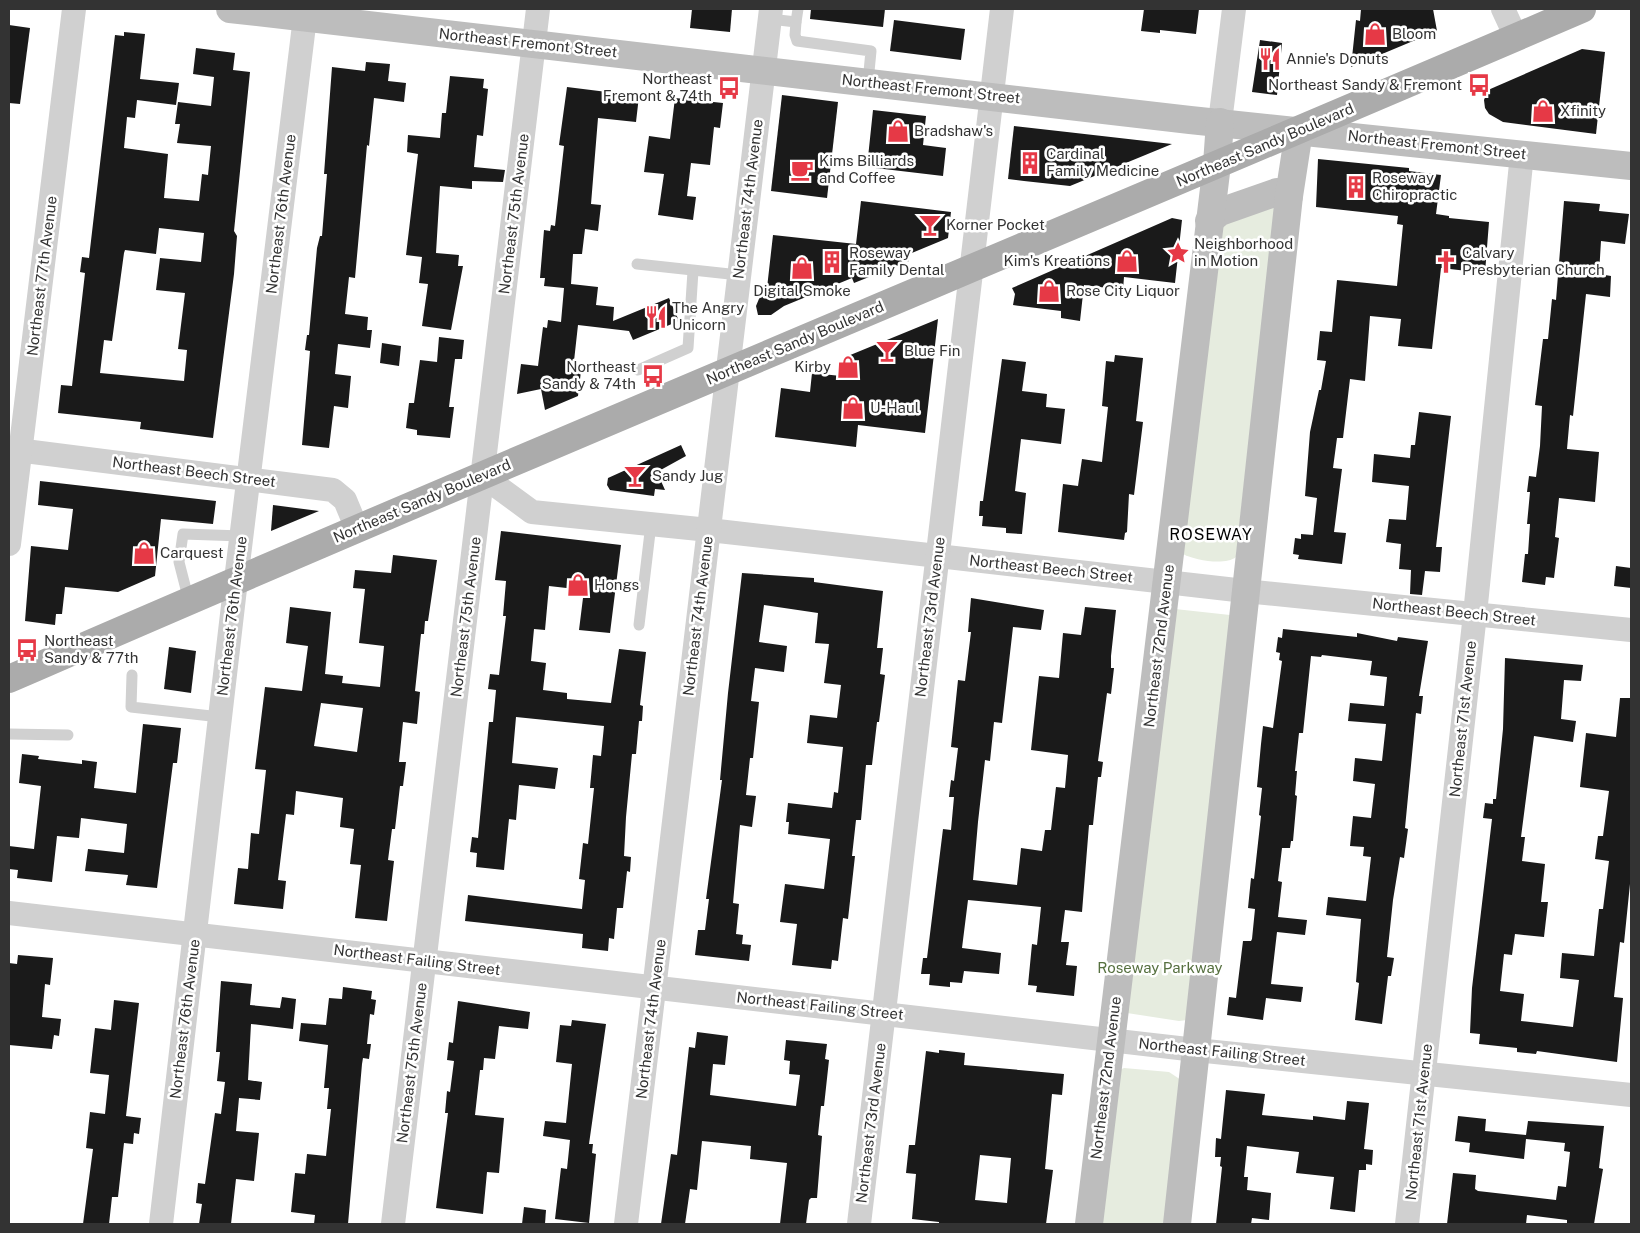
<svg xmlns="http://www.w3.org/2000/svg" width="1640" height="1233" font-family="'Public Sans',sans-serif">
	<rect width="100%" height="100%" fill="#fff"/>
	<g fill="#e6ecdf">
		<path d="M1273,206L1275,209L1236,557C1225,566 1194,560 1183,554L1221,224Z"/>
		<path d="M1175,609L1230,615L1187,1020L1179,1021L1127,1013Z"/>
		<path d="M1124,1068L1169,1072L1181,1080L1168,1224H1095L1117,1071Z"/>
	</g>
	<g fill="#1a1a1a" fill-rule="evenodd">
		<path d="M692,9H732L730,32L690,28Z"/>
		<path d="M811,9H885L883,27L810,19Z"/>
		<path d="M1144,9H1199L1196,34L1160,30V33L1141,31Z"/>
		<path d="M1361,9H1433L1437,31L1351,67L1356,20L1360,21Z"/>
		<path d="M894,20L965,29L961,60L890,51Z"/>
		<path d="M9,25L30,28L20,104L9,103Z"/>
		<path d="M124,32L145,34L140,79L179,83L176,105L137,100L135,118L127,117L124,148L168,154L164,198L199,201L202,174L208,175L211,146L177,143L180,124H175L178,102L211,106L214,77L193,74L196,48L235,53L233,70L250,72L234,231L237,236L234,274L213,438L140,429L141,422L58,413L61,385L72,386L85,273L80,272L82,257L89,258L115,35L124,36ZM159,228L204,233L201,262L160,258L156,290L185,293L178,349L187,350L184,381L100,373L104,340L112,341L124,253L125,250L156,254Z"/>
		<path d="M1260,40L1282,43L1277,95L1252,92Z"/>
		<path d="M1582,49L1605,52L1596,134L1503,122L1489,114L1485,108L1484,100L1488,90Z"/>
		<path d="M366,62L390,64L388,81L406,83L404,102L374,98L369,146L367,145L355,278L349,277L345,314L368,317L367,330H372L370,348L338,344L335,374L351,376L348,408L334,406L329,448L302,445L310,351L305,350L307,335H309L317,248L320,236H322L327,174H324L332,67L365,71Z"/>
		<path d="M450,76L484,79L483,88L488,89L483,136L477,135L474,167L505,170L503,182L472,181V189L440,186L436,253L459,255L458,266H463L451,330L422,326L428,284L419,283L422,257L406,255L418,154L407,152L408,135L440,138L442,113H446Z"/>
		<path d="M567,87L639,96L636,122L598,118L591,204L601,205L598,231L585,229L582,254H573L571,284L598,287L596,305L614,307L613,321L669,298L679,321L633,340L629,331L578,325L573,370L581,371L578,396L545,410L541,389L517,394L521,364L538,366L543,327L547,328L548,320L561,322L564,288L544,286L545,278H540L544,230L550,231L551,225L555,226L564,146L559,145Z"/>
		<path d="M782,95L838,102L827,198L771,191Z"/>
		<path d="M675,98L723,103L720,128L714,127L710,165L691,163L687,196L696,197L693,220L658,215L664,174L644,172L649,136L670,139Z"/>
		<path d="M873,110L926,116L923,145L946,148L943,176L867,167Z"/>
		<path d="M1014,126L1067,132L1172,144L1070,186L1024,181L1008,179Z"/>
		<path d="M1318,159L1409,168V171L1441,175L1436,214L1449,216V218L1489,222L1485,273L1441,268L1432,349L1398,346L1401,319L1370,316L1365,381L1350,379L1343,438H1337L1333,468L1342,469L1334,532L1346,533L1342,564L1298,559L1299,555L1293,554L1295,538L1301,539V534L1313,535L1317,498L1305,496L1310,432L1319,390H1321L1326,361L1317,360L1320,331L1332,332L1337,280L1397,286L1403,225L1397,224L1398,216L1316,207Z"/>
		<path d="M861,201L951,212L948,238L907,255L909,261L854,283L852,278L784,306L771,315H758L756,306L761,294L767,288L773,235L856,244Z"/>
		<path d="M1564,201L1600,204L1599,211L1629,214L1625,244L1601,241L1599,274L1611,276L1610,297L1586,294L1573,416L1570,415L1567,449L1599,452L1595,502L1559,498L1555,537L1559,538L1554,578L1546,577L1545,585L1522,582L1525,554H1528L1530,524H1527L1530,492H1527L1529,476L1536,477L1540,446L1542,406L1535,405L1543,339H1548L1552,299L1556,300Z"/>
		<path d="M1172,218L1182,220L1175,283L1124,277L1123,290L1084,285L1080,321L1061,318V311L1013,305L1015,294L1012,288Z"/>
		<path d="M938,319L925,433L858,425L856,447L775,437L781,388L810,392L812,373L841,376L843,358Z"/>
		<path d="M439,337L464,340L462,359H455L449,407H454L450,438L417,435V430L406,428L409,403H414L420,360L437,362Z"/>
		<path d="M382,343L401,346L399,366L380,363Z"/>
		<path d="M1115,355L1143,358L1136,421L1143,422L1134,495L1129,494L1127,532L1125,533L1124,540L1058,532L1063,484L1078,486L1082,459L1102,462L1108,407L1102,406L1106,361L1114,362Z"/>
		<path d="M1002,359L1026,362L1022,391L1047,394L1046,407L1065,409L1061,444L1021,439L1015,491L1026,493L1022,534L1006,533V528L982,526L983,516H979L980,501H983Z"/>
		<path d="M1419,412L1451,416L1436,547H1442L1440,572L1425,571L1422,595L1410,594L1411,570L1399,569L1401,544L1386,542L1389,519L1406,520L1409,486L1372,482L1374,454L1410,458L1411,445H1415Z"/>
		<path d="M681,445L686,456L657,472L665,490L655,489L654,496L610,490L607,485L608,478Z"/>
		<path d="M40,481L216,501L213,524L161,519L155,576L118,592L65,587L62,614H56L55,625L25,621L31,546L68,550L73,509L38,505Z"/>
		<path d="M273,505L319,511L271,531Z"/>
		<path d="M501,531L621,545L610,633L579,630L584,590L549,586L545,630L534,629L531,661L546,663L543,690L567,693V699L611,703L619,649L646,652L640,705L643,706L642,721H639L636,754H632L626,817L624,856L631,857L630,872L627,871L623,908H617L614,939L609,938L608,951L582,948L583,934L465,921L468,895L582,909L585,880L579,879L583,843L588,844L594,788H590L593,755L601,756L604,726L516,717L512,763L558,768L555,789L519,785L516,820L509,819L504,870L476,867L477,853L470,852L472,837L478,838L489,722H493L496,690L488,689L490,674L499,675L506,616H503L506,581L495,580Z"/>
		<path d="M393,555L437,560L428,621H425L424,634H421L415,691L420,692L417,724L403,722L399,762H406L403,786H400L395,829H392L388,860L394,861L387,921L355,918L361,865L350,864L354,829L340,827L343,798L296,791L294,815L286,814L278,880L286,881L283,909L234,904L238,868L248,869L251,833L259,834L266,770L255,769L265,687L302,691L308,646L286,643L290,607L331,612L325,674L343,676L342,683L380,687L384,646L359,643L365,589L353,588L355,570L391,573ZM321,703L363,708L357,752L314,746Z"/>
		<path d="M1616,566L1631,568V588L1614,586Z"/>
		<path d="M742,573L814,578V582L883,591L877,648H883L880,674L885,675L879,722H877L872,765H866L861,820H856L852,856H855L848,919L843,918L838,961L832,960L831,969L792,965L797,924L780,922L785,884L824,889L830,839L788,834L789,822H786L788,803L832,808L834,792L838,793L843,747L807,743L810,715L837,718L841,685L824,683L829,644L815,643L818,613L764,605L759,642L787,646L784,672L755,668L751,701L759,702L753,758H750L746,795L756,796L752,827L740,825L733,903L739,904L736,934L743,935L742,944L751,945L749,961L695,955L698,930H705L709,899H706L722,780H720L728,693Z"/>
		<path d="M971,598L1044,610L1041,630L1013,627L1002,723L994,722L990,761L985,760L978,822L973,880L1017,885L1021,848L1042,851L1045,830H1051L1056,787L1065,788L1068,755L1031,750L1039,676L1059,678L1063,633L1081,635L1085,607L1116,610L1111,656V668H1114L1111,694L1107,693L1098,761L1103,762L1101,777H1098L1093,825H1089L1082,912L1065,910L1061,942H1069L1066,965L1077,966L1074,996L1036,992L1037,986L1028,985L1032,944L1037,945L1041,907L968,900L962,948L1001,953L999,974L964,971L962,983L950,982V987L929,985L930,974H921L923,958H927L943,829L951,830L954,797H949L951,780L954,781L958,748L951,747L958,680L965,681L971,632H968Z"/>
		<path d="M1283,629L1357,637V633L1397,641L1398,637L1428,641L1419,696H1423L1421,714L1416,713L1405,828L1408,829L1404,858L1400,857L1393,900L1387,957L1394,958L1391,976H1388L1382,1024L1355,1020L1359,983L1356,982L1361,919L1326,915L1328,897L1366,901L1371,857L1363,856L1364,847L1350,846L1353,816L1371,818L1375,784L1353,781L1355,758L1382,761L1386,724L1348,721L1350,703L1384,706L1387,677L1370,675L1372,661L1322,655L1321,657L1311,656L1303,733H1299L1295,771H1297L1295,795L1297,796L1293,841H1291L1290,848H1282L1278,881L1282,882L1278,917L1307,920L1305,935L1277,932L1271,984L1303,987L1301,1002L1266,998L1263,1020L1227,1015L1229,997L1236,998L1243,941H1251L1252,939L1255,909L1248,908L1251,878L1254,879L1261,816L1259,815L1262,788L1257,787L1261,744L1263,726L1273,728L1282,661L1279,660L1280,653L1276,652L1278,637L1282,638Z"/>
		<path d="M169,647L196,651L191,693L164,689Z"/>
		<path d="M1505,658L1583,665L1581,681L1564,680L1561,719L1576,721L1573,742L1534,736L1521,837H1525L1522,861L1545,864L1541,902H1548L1544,937L1515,934L1512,955L1504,954L1500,991L1524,994L1521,1021L1573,1027L1579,980L1560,978L1562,953L1594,956L1599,909H1603L1609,861L1595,859L1598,836H1603L1609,791L1580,787L1586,733L1616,737L1620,698H1631V874L1624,943L1620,942L1614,997L1623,998L1617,1062L1537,1051L1536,1054L1517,1052V1048L1479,1044L1480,1034L1470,1033L1472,988L1492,819L1483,818L1485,803L1493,804V799H1496L1503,729Z"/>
		<path d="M143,724L181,728L177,763H173L157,888L126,885L128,875L85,871L88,849L124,853L127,824L81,818L79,838L57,836L52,882L17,878L18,870L9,869V846L34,849L41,786L19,783L22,754L39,756L38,759L82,764V760L97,762L94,788L136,793Z"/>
		<path d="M18,955L53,958L50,985L45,984L42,1017L61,1019L59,1036L54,1035L52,1049L9,1045V963L17,964Z"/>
		<path d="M221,981L252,984L250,1005L280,1008L282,997L296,999L293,1029L251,1024L248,1080L262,1082L260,1100L239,1098L236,1131L259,1133L254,1181L236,1179L231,1224H199L202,1204L196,1203L198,1183L205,1184L215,1113L221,1114L225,1082L217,1081L220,1052H216Z"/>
		<path d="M343,987L372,991L371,999L376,1000L374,1015L370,1014L367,1044H371L369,1059L363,1058L362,1064L348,1224H314L315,1215L291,1212L295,1173L305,1174L307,1154L326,1156L331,1109H327L329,1088H324L328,1045L299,1041L301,1023L326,1025L329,998L342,999Z"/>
		<path d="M114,1000L139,1003L126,1116L141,1118L139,1134L134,1133L133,1144L124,1143L118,1197H112L109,1224H83L93,1149L86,1148L90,1112L105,1114L109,1075L90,1073L95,1028L111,1030Z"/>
		<path d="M458,1001L530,1012L528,1029L499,1026L495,1059L484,1058L483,1070H480L475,1115L504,1118L499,1173L487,1172L483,1214L436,1208L448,1113H445L447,1091L450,1092L454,1061L447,1060L449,1042L453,1043Z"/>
		<path d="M572,1020L606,1024L589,1144H593L592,1153L596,1154L589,1223L555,1219L561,1168L567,1169L570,1140L543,1136L545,1121L566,1123L572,1064L556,1062L560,1025L571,1026Z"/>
		<path d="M697,1032L728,1036L725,1065L713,1064L710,1095L796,1106L800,1075L789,1074L790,1061L784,1060L786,1040L827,1044L825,1059L829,1060L824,1106H821L818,1135L822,1136L817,1198H811L809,1200L806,1224H780L787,1163L750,1159L751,1146L702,1141L697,1190L690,1189L685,1224H661L671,1154L677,1155L689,1047L695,1048Z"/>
		<path d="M939,1050L965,1053L964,1065L1064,1074L1062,1095L1052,1094L1045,1169L1053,1170L1046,1224H939V1222L912,1219L916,1174L906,1173L909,1145H915L926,1051L939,1053ZM980,1155L1011,1158L1007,1203L975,1200Z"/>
		<path d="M1226,1090L1265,1094L1262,1115L1313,1120V1116L1345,1120L1347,1101L1369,1103L1364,1149L1373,1150L1372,1165L1366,1164V1170H1359L1355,1212L1330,1209L1334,1177L1296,1173L1299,1152L1247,1146L1244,1177H1248L1247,1190L1271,1193L1269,1220L1252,1218L1251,1224H1216L1222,1167L1220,1166L1221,1157H1215L1216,1138L1221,1139Z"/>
		<path d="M1458,1116L1486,1119L1485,1131L1526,1135L1528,1121L1604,1126L1599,1168L1603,1169L1594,1224H1567V1220L1527,1215L1526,1224H1447L1453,1173L1476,1175L1475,1189L1478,1191L1556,1200L1558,1186L1566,1187L1570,1152L1564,1151L1565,1143L1526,1139L1524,1159L1469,1152L1470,1143L1455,1141Z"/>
		<path d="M524,1207L546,1210L545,1224H522Z"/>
	</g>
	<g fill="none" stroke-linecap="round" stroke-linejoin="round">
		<g stroke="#d0d0d0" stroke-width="11">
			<path d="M770,19L796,22L795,35L797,41L871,51L868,82"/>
			<path d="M796,22L798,9"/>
			<path d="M637,264L739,275"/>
			<path d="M638,370L688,348L693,271"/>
			<path d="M189,601L179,562L183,534L242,536"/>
			<path d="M639,625L651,524"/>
			<path d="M132,675L131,707L220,717"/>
			<path d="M9,734L68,735"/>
		</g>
		<g stroke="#d0d0d0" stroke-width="24">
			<path d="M1503,9L1516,37"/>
			<path d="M1220,122L1234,9"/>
			<path d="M9,449L333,490L345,500L357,529"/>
			<path d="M483,476L532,512L709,530L1245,591L1631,630"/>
			<path d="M9,544L74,9"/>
			<path d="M9,913L1196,1050L1631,1095"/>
			<path d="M161,1224L236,580L306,9"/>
			<path d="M393,1224L538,9"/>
			<path d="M626,1224L771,9"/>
			<path d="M859,1224L1002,9"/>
			<path d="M1407,1224L1475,614L1522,154"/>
		</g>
		<g stroke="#bdbdbd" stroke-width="28">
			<path d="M230,9L1190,120L1631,166"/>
			<path d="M1209,221L1220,212L1277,192L1289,196"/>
			<path d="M1089,1224L1217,164L1220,122"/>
			<path d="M1177,1224L1289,196L1299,131"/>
		</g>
		<path stroke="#ababab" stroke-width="28" d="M9,679C531,451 1058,234 1582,9"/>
	</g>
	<defs>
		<symbol id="shop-bare" viewBox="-9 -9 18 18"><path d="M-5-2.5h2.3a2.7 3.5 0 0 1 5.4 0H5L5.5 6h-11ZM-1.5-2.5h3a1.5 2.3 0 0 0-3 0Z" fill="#e63946" stroke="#fff" stroke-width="2.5" paint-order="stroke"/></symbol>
		<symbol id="restaurant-bare" viewBox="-9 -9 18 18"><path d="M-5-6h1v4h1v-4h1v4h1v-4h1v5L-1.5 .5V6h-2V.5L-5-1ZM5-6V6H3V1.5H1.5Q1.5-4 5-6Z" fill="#e63946" stroke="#fff" stroke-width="2.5" paint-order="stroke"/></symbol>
		<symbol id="bus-bare" viewBox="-9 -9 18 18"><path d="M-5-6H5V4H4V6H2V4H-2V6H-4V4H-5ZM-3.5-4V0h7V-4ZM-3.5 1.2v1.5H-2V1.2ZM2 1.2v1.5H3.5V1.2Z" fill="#e63946" stroke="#fff" stroke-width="2.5" paint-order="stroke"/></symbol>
		<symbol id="building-bare" viewBox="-9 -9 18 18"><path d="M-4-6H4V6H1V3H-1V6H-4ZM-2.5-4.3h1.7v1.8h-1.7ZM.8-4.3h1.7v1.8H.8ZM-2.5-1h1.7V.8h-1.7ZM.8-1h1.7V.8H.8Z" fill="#e63946" stroke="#fff" stroke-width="2.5" paint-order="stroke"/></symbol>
		<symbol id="cafe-bare" viewBox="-9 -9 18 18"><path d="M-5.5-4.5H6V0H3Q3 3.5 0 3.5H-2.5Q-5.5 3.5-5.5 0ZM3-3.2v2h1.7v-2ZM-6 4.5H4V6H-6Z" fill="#e63946" stroke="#fff" stroke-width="2.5" paint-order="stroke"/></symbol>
		<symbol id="bar-bare" viewBox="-9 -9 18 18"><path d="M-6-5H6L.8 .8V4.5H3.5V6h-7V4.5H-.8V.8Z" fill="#e63946" stroke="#fff" stroke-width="2.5" paint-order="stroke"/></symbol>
		<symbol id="sight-bare" viewBox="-9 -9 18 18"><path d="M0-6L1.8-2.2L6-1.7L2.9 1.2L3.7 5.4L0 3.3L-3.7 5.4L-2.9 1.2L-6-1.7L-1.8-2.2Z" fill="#e63946" stroke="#fff" stroke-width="2.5" paint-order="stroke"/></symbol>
		<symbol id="church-bare" viewBox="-9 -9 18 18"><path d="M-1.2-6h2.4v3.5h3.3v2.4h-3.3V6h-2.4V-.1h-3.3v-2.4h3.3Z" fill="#e63946" stroke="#fff" stroke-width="2.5" paint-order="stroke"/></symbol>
	</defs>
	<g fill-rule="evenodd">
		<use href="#shop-bare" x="1359" y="18" width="32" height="32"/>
		<use href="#restaurant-bare" x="1254" y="43" width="32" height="32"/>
		<use href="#bus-bare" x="1463" y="69" width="32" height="32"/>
		<use href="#bus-bare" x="713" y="72" width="32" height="32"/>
		<use href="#shop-bare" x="1527" y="95" width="32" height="32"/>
		<use href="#shop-bare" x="882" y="115" width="32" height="32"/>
		<use href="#building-bare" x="1014" y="147" width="32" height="32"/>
		<use href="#cafe-bare" x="786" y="154" width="32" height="32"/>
		<use href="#building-bare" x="1340" y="171" width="32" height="32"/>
		<use href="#bar-bare" x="914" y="209" width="32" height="32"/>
		<use href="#sight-bare" x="1162" y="237" width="32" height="32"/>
		<use href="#shop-bare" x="1111" y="245" width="32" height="32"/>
		<use href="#building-bare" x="816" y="246" width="32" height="32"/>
		<use href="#church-bare" x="1430" y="246" width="32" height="32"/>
		<use href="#shop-bare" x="786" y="252" width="32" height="32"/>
		<use href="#shop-bare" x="1033" y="275" width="32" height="32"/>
		<use href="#restaurant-bare" x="640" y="301" width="32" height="32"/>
		<use href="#bar-bare" x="871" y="335" width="32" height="32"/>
		<use href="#shop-bare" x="832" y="351" width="32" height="32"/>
		<use href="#bus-bare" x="637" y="360" width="32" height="32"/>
		<use href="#shop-bare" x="837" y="392" width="32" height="32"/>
		<use href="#bar-bare" x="619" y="460" width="32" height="32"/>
		<use href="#shop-bare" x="128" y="537" width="32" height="32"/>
		<use href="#shop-bare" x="562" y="569" width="32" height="32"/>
		<use href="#bus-bare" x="11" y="634" width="32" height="32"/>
	</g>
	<g text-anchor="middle" stroke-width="5" stroke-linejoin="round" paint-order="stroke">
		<g font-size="15" fill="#333" stroke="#fff" text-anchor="start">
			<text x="1392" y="39">Bloom</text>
			<text x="1286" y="64">Annie's Donuts</text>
			<text x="712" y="84" text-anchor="end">Northeast<tspan x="712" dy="17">Fremont &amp; 74th</tspan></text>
			<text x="1462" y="90" text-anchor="end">Northeast Sandy &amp; Fremont</text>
			<text x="1560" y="116">Xfinity</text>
			<text x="914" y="136">Bradshaw's</text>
			<text x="1046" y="159">Cardinal<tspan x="1046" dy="17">Family Medicine</tspan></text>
			<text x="819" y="166">Kims Billiards<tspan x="819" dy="17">and Coffee</tspan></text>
			<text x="1372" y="183">Roseway<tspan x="1372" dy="17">Chiropractic</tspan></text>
			<text x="946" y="230">Korner Pocket</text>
			<text x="1194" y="249">Neighborhood<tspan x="1194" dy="17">in Motion</tspan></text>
			<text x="849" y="258">Roseway<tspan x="849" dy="17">Family Dental</tspan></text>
			<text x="1462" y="258">Calvary<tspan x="1462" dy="17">Presbyterian Church</tspan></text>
			<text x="1110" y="266" text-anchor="end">Kim's Kreations</text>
			<text x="802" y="296" text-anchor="middle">Digital Smoke</text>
			<text x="1066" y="296">Rose City Liquor</text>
			<text x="672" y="313">The Angry<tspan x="672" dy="17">Unicorn</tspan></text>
			<text x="904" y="356">Blue Fin</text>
			<text x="636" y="372" text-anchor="end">Northeast<tspan x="636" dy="17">Sandy &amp; 74th</tspan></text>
			<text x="831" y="372" text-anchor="end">Kirby</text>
			<text x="870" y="413">U-Haul</text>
			<text x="652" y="481">Sandy Jug</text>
			<text x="160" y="558">Carquest</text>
			<text x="594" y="590">Hongs</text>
			<text x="44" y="646">Northeast<tspan x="44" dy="17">Sandy &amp; 77th</tspan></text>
		</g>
		<g font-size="15" fill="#333" stroke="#fff">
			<text transform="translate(528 43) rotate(6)" y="5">Northeast Fremont Street</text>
			<text transform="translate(931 89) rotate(6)" y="5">Northeast Fremont Street</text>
			<text transform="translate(1265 145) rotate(-23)" y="5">Northeast Sandy Boulevard</text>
			<text transform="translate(1437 145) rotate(6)" y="5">Northeast Fremont Street</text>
			<text transform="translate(748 199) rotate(-83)" y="5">Northeast 74th Avenue</text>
			<text transform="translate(281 214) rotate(-83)" y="5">Northeast 76th Avenue</text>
			<text transform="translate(514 214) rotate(-83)" y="5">Northeast 75th Avenue</text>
			<text transform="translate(42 276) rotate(-83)" y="5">Northeast 77th Avenue</text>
			<text transform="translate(795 343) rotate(-23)" y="5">Northeast Sandy Boulevard</text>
			<text transform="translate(194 472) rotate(7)" y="5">Northeast Beech Street</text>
			<text transform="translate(422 501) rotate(-23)" y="5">Northeast Sandy Boulevard</text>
			<text transform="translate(1051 569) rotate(6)" y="5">Northeast Beech Street</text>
			<text transform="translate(1454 612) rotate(6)" y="5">Northeast Beech Street</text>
			<text transform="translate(232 616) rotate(-83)" y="5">Northeast 76th Avenue</text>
			<text transform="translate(698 616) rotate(-83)" y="5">Northeast 74th Avenue</text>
			<text transform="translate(466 617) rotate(-83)" y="5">Northeast 75th Avenue</text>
			<text transform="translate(930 617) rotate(-83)" y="5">Northeast 73rd Avenue</text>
			<text transform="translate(1159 646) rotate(-83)" y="5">Northeast 72nd Avenue</text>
			<text transform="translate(1463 719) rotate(-84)" y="5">Northeast 71st Avenue</text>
			<text transform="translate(417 960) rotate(7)" y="5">Northeast Failing Street</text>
			<text transform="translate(820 1006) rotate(6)" y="5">Northeast Failing Street</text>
			<text transform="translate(185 1019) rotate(-83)" y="5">Northeast 76th Avenue</text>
			<text transform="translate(651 1019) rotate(-83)" y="5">Northeast 74th Avenue</text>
			<text transform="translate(1222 1052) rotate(6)" y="5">Northeast Failing Street</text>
			<text transform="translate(412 1063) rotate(-83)" y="5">Northeast 75th Avenue</text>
			<text transform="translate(1106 1078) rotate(-83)" y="5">Northeast 72nd Avenue</text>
			<text transform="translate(1419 1122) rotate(-84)" y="5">Northeast 71st Avenue</text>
			<text transform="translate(871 1123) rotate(-83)" y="5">Northeast 73rd Avenue</text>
		</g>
		<g font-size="15" fill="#56703f" stroke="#fff">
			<text x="1160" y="973">Roseway Parkway</text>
		</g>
		<g font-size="16" letter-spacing="1" fill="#000" stroke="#fff">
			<text x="1211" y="540">ROSEWAY</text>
		</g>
	</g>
	<rect width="1640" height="1233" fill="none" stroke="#333333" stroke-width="20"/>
</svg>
